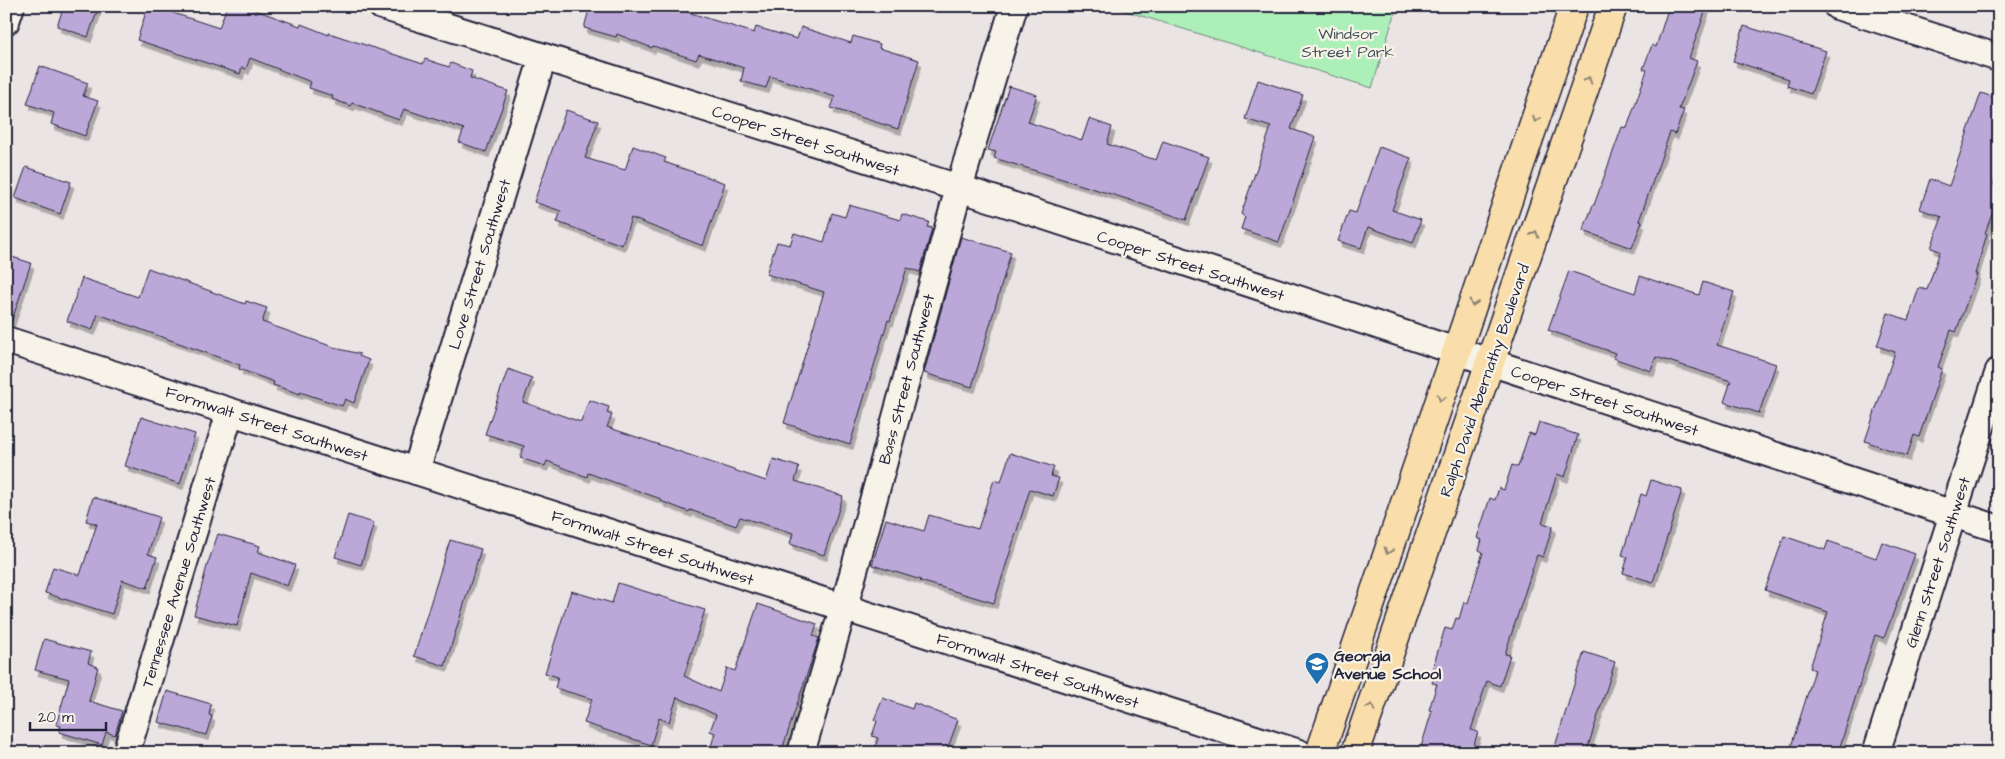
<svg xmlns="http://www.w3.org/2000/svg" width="2005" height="759" font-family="'Architects Daughter',sans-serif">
	<defs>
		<filter id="shadow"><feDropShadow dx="3" dy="5.5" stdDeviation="0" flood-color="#0004"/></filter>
	</defs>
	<rect width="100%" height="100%" fill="#ebe4e5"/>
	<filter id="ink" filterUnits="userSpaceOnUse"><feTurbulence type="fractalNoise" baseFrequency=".02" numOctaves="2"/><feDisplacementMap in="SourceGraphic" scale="10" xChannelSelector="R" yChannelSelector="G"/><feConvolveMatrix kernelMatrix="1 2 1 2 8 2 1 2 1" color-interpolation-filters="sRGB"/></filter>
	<g filter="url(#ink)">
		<path fill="#adefb8" stroke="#68887a" d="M1110,6H1397L1372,88Z"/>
		<g fill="#bca8d8" stroke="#22223b" filter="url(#shadow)">
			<path d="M64,6H99L88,37L57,26Z"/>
			<path d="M148,6H171L170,12L219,28L227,6H244L300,26L301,24L329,35V33L423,64L425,59L449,67L451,63L472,71L470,78L508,91L486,152L459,142L464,129L404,109L399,120L352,103L351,106L332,99L333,96L309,88L311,82L250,58L246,69L242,67L240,74L137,40Z"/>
			<path d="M590,6H669L754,33L756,27L797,39L801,27L851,43L853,36L880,44L879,48L919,60L898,129L831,108L835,97L770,76L766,88L741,81L744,68L699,54L696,60L653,46L652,48L617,34L616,37L584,28Z"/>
			<path d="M1669,6H1707L1689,58L1697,61L1679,109L1684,110L1675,134L1670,132L1639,221L1642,222L1632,248L1583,231L1593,205H1594L1622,127L1627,128L1647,70L1643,69L1652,45L1656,47Z"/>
			<path d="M1744,26L1826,51L1811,94L1787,86L1789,79L1733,61Z"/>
			<path d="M40,66L88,83L83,96L98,101L85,136L51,124L54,113L27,104Z"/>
			<path d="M1258,80L1303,95L1291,129L1315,137L1279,242L1241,229L1245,217L1241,214L1271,127L1245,119Z"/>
			<path d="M1009,86L1037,95L1028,122L1082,140L1089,119L1112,127L1107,144L1156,160L1163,141L1209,157L1186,220L1130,200L994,158L996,152L988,150Z"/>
			<path d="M1981,93L1999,99V168L1993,185L1999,186V195L1985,233L1987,234L1975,274H1977L1956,332L1951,330L1938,367L1942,369L1919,437L1914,435L1907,456L1865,441L1895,352L1877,346L1888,313L1908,320L1919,288L1927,290L1940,251L1931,248L1942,217L1920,209L1930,179L1949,186Z"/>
			<path d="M566,110L598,121L585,158L625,170L633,146L666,158L664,162L725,183L703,246L631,218L622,245L557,222L561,211L534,202Z"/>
			<path d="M1379,147L1411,158L1392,210L1421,220L1413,243L1368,227L1361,248L1338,241L1349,211L1356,213Z"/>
			<path d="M26,167L71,182L60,214L15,198Z"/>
			<path d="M849,205L900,220L902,214L929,222L927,227L932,228L920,272L907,268L890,321L888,320L850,444L784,423L824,292L766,274L777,242L790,245L794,233L824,242L832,213L845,217Z"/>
			<path d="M961,237L1011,252L972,387L924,373Z"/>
			<path d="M6,255L31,263L10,326L6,325Z"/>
			<path d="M148,268L245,304L246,301L267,308L262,322L339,349L360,354L359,356L369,360L354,403L345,399L342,406L300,392V394L273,385L274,382L239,369L240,365L98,314L92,330L67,321L82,278L138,297Z"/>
			<path d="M1569,271L1635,293L1640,276L1699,295L1703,282L1734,292L1717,345L1776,364L1759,413L1724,402L1731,381L1656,357L1651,371L1613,358L1615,353L1548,330Z"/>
			<path d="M508,369L532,378L523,402L581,422L589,400L609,407L607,413L612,415L607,427L766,481L773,459L799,467L795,481L843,496L824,555L790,544L793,533L740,517L736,526L690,510L689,512L661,501V499L588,473L587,477L547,461L545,466L520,458L524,446L485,434Z"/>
			<path d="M141,417L195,434L180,484L125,466Z"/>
			<path d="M1539,422L1578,435L1565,477L1557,474L1542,523L1553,526L1543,557L1537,555L1505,654L1510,655L1500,686L1487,681L1471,730L1478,732L1471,753H1428L1429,749L1421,747L1432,711L1429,710L1437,684L1432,683L1436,671L1432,670L1445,628L1452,630L1456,618L1459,619L1464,602L1468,603L1483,552L1479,550L1482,540L1477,538L1490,498L1495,500L1499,488L1504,490L1512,465L1518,467L1529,433L1535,435Z"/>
			<path d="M1010,453L1054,467L1051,476L1059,478L1053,496L1030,489L994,603L920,581L921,580L872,565L886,519L924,531L929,515L978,529L994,480L1001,482Z"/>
			<path d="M1651,480L1682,490L1653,582L1623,573L1628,557L1622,555L1641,494L1646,496Z"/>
			<path d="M93,497L159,517L148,554L157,557L147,588L122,580L112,614L45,593L53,567L80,575L97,524L86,521Z"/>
			<path d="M348,515L374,523L361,565L335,557Z"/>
			<path d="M218,534L260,546L258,552L295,565L287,586L251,573L237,626L194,615L207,566Z"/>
			<path d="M1784,536L1825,550L1828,541L1876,558L1882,542L1915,554L1884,638L1875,635L1838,753H1789L1815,670L1810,668L1828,612L1765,590Z"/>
			<path d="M450,540L481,549L445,666L414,656Z"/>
			<path d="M618,583L705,610L684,676L719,692L727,668L735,671L758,604L817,624L813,636L819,638L781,753H709L715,733L710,731L716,715L677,697L669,722L659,718L651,745L584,723L592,699L555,688L558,677L545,673L571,591L612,603Z"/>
			<path d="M44,639L91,652L88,663L98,667L89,701L122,711L115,735L106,732L102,745L59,732L61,726L56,725L69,679L35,670Z"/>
			<path d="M1584,652L1615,662L1586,753H1553Z"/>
			<path d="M167,691L211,704L209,715L212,716L206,735L158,722Z"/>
			<path d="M883,698L912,709L914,703L958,720L946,753H874L878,738L872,736L877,721L874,720Z"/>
		</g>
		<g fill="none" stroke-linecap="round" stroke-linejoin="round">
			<defs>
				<g id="minor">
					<path d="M382,6L959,188L1999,529"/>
					<path d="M1837,6L1999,58"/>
					<path d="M6,21L11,6"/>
					<path d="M6,340L1299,753"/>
					<path d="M416,471L543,57"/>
					<path d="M126,753L230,412"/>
					<path d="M801,753L850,585L959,188L1014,6"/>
					<path d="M1876,753L1999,371"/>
				</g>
				<g id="major">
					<path d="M1320,753L1574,6"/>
					<path d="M1355,753L1613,6"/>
				</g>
			</defs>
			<use href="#minor" stroke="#22223b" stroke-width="30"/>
			<use href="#major" stroke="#22223b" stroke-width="31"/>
			<use href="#minor" stroke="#f7f3e8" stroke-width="26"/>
			<use href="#major" stroke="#f9deab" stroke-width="28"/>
		</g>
		<defs><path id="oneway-chevron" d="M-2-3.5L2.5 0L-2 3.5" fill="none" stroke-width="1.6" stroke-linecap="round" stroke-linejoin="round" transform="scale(1.25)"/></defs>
		<g stroke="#8e8073">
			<use href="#oneway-chevron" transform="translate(1588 80) rotate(-71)"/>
			<use href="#oneway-chevron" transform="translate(1536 119) rotate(109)"/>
			<use href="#oneway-chevron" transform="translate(1535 234) rotate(-71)"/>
			<use href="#oneway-chevron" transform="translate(1473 303) rotate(109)"/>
			<use href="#oneway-chevron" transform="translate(1441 398) rotate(109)"/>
			<use href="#oneway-chevron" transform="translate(1388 551) rotate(109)"/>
			<use href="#oneway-chevron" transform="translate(1371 707) rotate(-71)"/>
		</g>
	</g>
	<defs>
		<symbol id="school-pin" viewBox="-11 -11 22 30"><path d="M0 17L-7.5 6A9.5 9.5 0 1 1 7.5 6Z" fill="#1f6fb2" stroke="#f7f3e8"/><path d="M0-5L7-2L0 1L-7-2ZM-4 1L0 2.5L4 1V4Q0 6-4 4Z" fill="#fff"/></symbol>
	</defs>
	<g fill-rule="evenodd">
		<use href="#school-pin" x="1303" y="650" width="28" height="38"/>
	</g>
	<g text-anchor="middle" stroke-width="4.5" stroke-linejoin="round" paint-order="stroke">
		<g font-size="16" fill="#45555a" stroke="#f7f3e8">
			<text x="1348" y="39">Windsor<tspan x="1348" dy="18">Street Park</tspan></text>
		</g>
		<g font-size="16" fill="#22223b" stroke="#f7f3e8">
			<text transform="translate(806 140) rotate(18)" y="6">Cooper Street Southwest</text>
			<text transform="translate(479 264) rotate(-73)" y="6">Love Street Southwest</text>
			<text transform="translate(1191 265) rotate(18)" y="6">Cooper Street Southwest</text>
			<text transform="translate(906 379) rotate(-75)" y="6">Bass Street Southwest</text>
			<text transform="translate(1484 380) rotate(-71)" y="6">Ralph David Abernathy Boulevard</text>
			<text transform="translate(1605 400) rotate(18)" y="6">Cooper Street Southwest</text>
			<text transform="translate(267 423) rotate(18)" y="6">Formwalt Street Southwest</text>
			<text transform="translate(653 547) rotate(18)" y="6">Formwalt Street Southwest</text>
			<text transform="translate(1937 562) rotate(-72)" y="6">Glenn Street Southwest</text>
			<text transform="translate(178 582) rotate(-73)" y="6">Tennessee Avenue Southwest</text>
			<text transform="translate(1038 670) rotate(18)" y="6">Formwalt Street Southwest</text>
		</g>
		<g font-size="16" font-weight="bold" fill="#22223b" stroke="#f7f3e8" text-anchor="start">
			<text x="1334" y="661">Georgia<tspan x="1334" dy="18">Avenue School</tspan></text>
		</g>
	</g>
	<rect width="2005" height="759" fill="none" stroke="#f7f3e8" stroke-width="25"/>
	<rect x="12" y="12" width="1980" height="734" fill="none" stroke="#22223b" stroke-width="2" filter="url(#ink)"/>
	<path d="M30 722v8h76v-8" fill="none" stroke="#22223b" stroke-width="2.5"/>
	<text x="38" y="722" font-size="15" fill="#22223b" stroke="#f7f3e8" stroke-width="4" paint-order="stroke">20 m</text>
</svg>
